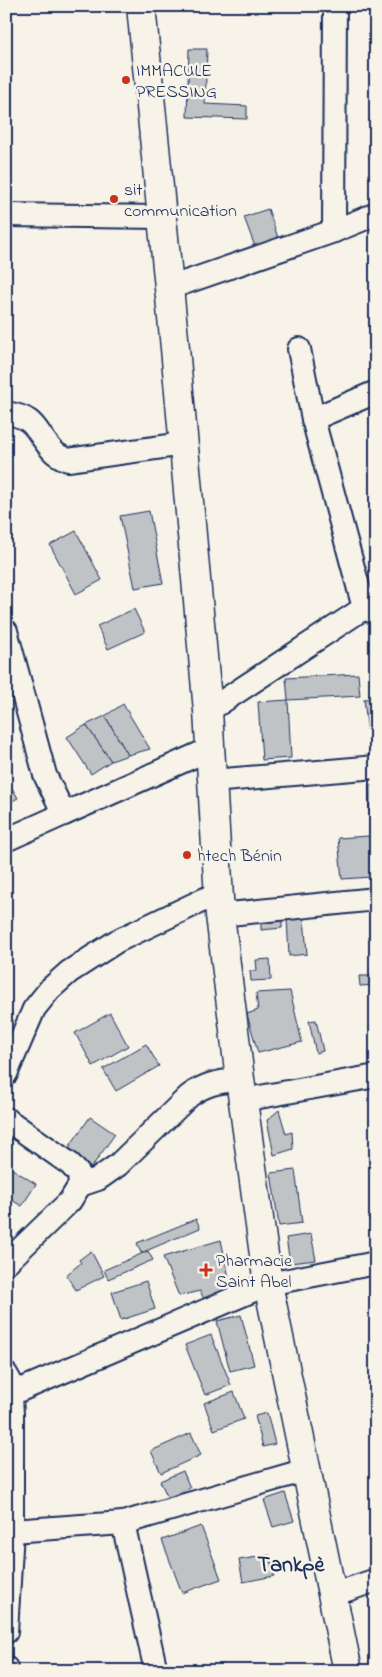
<svg xmlns="http://www.w3.org/2000/svg" width="382" height="1677" font-family="'Indie Flower',sans-serif">
	<rect width="100%" height="100%" fill="#f7f3e8"/>
	<filter id="ink" filterUnits="userSpaceOnUse"><feTurbulence type="fractalNoise" baseFrequency=".02" numOctaves="2"/><feDisplacementMap in="SourceGraphic" scale="10" xChannelSelector="R" yChannelSelector="G"/><feConvolveMatrix kernelMatrix="1 2 1 2 8 2 1 2 1" color-interpolation-filters="sRGB"/></filter>
	<g filter="url(#ink)">
		<g fill="#c0c3c5" stroke="#1b2f5e">
			<path d="M189,49H207L205,104L247,106V119L187,117Z"/>
			<path d="M268,209L281,246L258,255L244,217Z"/>
			<path d="M149,511L163,583L135,588L120,516Z"/>
			<path d="M76,531L102,580L76,594L50,545Z"/>
			<path d="M134,609L145,632L108,649L97,626Z"/>
			<path d="M358,674L360,696L288,700L286,678Z"/>
			<path d="M376,698V760H371L364,699Z"/>
			<path d="M288,700L291,758L262,760L258,702Z"/>
			<path d="M123,704L150,749L128,755L105,716Z"/>
			<path d="M105,716L128,755L111,761L86,725Z"/>
			<path d="M86,725L111,761L91,774L67,737Z"/>
			<path d="M6,778L18,798L6,804Z"/>
			<path d="M369,785H376V824H370Z"/>
			<path d="M369,836L372,877L342,879L338,838Z"/>
			<path d="M304,918L307,954L289,956L287,919Z"/>
			<path d="M282,920V928L261,930V921Z"/>
			<path d="M270,959L271,980L251,981L250,971L257,970L256,960Z"/>
			<path d="M359,976H376V985L360,986Z"/>
			<path d="M290,991L302,1042L258,1053L247,1014L258,1010L256,993Z"/>
			<path d="M110,1013L128,1046L93,1066L75,1033Z"/>
			<path d="M316,1020L323,1051L316,1053L309,1021Z"/>
			<path d="M146,1044L159,1066L116,1091L103,1069Z"/>
			<path d="M279,1110L286,1134L292,1132L293,1149L274,1155L267,1120Z"/>
			<path d="M90,1117L115,1134L91,1168L67,1150Z"/>
			<path d="M6,1165L36,1184L22,1206L6,1197Z"/>
			<path d="M295,1170L302,1223L279,1226L271,1173Z"/>
			<path d="M196,1219L200,1228L141,1253L137,1243Z"/>
			<path d="M311,1234L316,1260L290,1263L286,1238Z"/>
			<path d="M221,1240L232,1292L206,1303L200,1291L179,1296L163,1257Z"/>
			<path d="M91,1251L104,1276L76,1290L66,1275L81,1263L79,1260Z"/>
			<path d="M148,1251L153,1260L108,1279L104,1270Z"/>
			<path d="M146,1281L155,1309L121,1320L112,1292Z"/>
			<path d="M241,1315L254,1365L230,1371L217,1321Z"/>
			<path d="M211,1335L231,1385L205,1395L185,1345Z"/>
			<path d="M234,1392L244,1419L214,1430L204,1403Z"/>
			<path d="M267,1413L275,1444L263,1447L255,1416Z"/>
			<path d="M191,1433L201,1455L161,1473L151,1451Z"/>
			<path d="M183,1471L190,1488L168,1498L160,1481Z"/>
			<path d="M285,1493L294,1521L273,1527L264,1500Z"/>
			<path d="M201,1526L221,1579L182,1593L162,1540Z"/>
			<path d="M270,1555L274,1576L243,1582L239,1560Z"/>
		</g>
		<g fill="none" stroke-linecap="round" stroke-linejoin="round">
			<defs>
				<g id="street">
					<path d="M6,215L161,217"/>
					<path d="M334,231L335,6"/>
					<path d="M169,288L334,231L376,214"/>
					<path d="M299,349L313,419L364,608L376,613"/>
					<path d="M6,413C39,418 34,432 54,452C58,456 63,458 68,460L184,444"/>
					<path d="M313,419L376,392"/>
					<path d="M6,631L45,775L64,814L210,749"/>
					<path d="M208,711L364,608L375,599"/>
					<path d="M212,781L376,767"/>
					<path d="M6,840L64,814"/>
					<path d="M220,915L376,899"/>
					<path d="M6,1074L34,1009L50,989L69,972L117,941L218,893"/>
					<path d="M243,1100L376,1076"/>
					<path d="M6,1119L70,1164L79,1174L80,1185L70,1201L6,1263"/>
					<path d="M80,1185L98,1179L118,1165L189,1096C206,1083 219,1082 240,1079"/>
					<path d="M6,1374L10,1381L12,1414V1531"/>
					<path d="M11,1394L268,1284L376,1263"/>
					<path d="M123,1523L156,1671"/>
					<path d="M332,1595L376,1580"/>
					<path d="M6,1632L12,1531L123,1523L306,1470"/>
					<path d="M6,1668V1671"/>
				</g>
				<path id="secondary" d="M141,6L175,348L208,711L220,915L240,1079L268,1284L348,1671"/>
			</defs>
			<use href="#street" stroke="#1b2f5e" stroke-width="26"/>
			<use href="#secondary" stroke="#1b2f5e" stroke-width="31"/>
			<use href="#street" stroke="#f7f3e8" stroke-width="22"/>
			<use href="#secondary" stroke="#f7f3e8" stroke-width="28"/>
		</g>
	</g>
	<g fill="#c8321e" stroke="#f7f3e8" stroke-width="2">
		<circle cx="126" cy="80" r="5"/>
		<circle cx="114" cy="199" r="5"/>
		<circle cx="187" cy="855" r="5"/>
		<path d="M203.5 1262.5h5v5h5v5h-5v5h-5v-5h-5v-5h5z"/>
	</g>
	<g text-anchor="middle" stroke-width="5" stroke-linejoin="round" paint-order="stroke">
		<g font-size="18" fill="#1b2f5e" stroke="#f7f3e8" text-anchor="start">
			<text x="136" y="76">IMMACULE<tspan x="136" dy="21">PRESSING</tspan></text>
			<text x="124" y="195">sit<tspan x="124" dy="21">communication</tspan></text>
			<text x="197" y="861">htech Bénin</text>
			<text x="216" y="1266">Pharmacie<tspan x="216" dy="21">Saint Abel</tspan></text>
		</g>
		<g font-size="22" font-weight="bold" fill="#1b2f5e" stroke="#f7f3e8">
			<text x="291" y="1571">Tankpè</text>
		</g>
	</g>
	<rect width="382" height="1677" fill="none" stroke="#f7f3e8" stroke-width="25"/>
	<rect x="12" y="12" width="357" height="1652" fill="none" stroke="#1b2f5e" stroke-width="2" filter="url(#ink)"/>
</svg>
